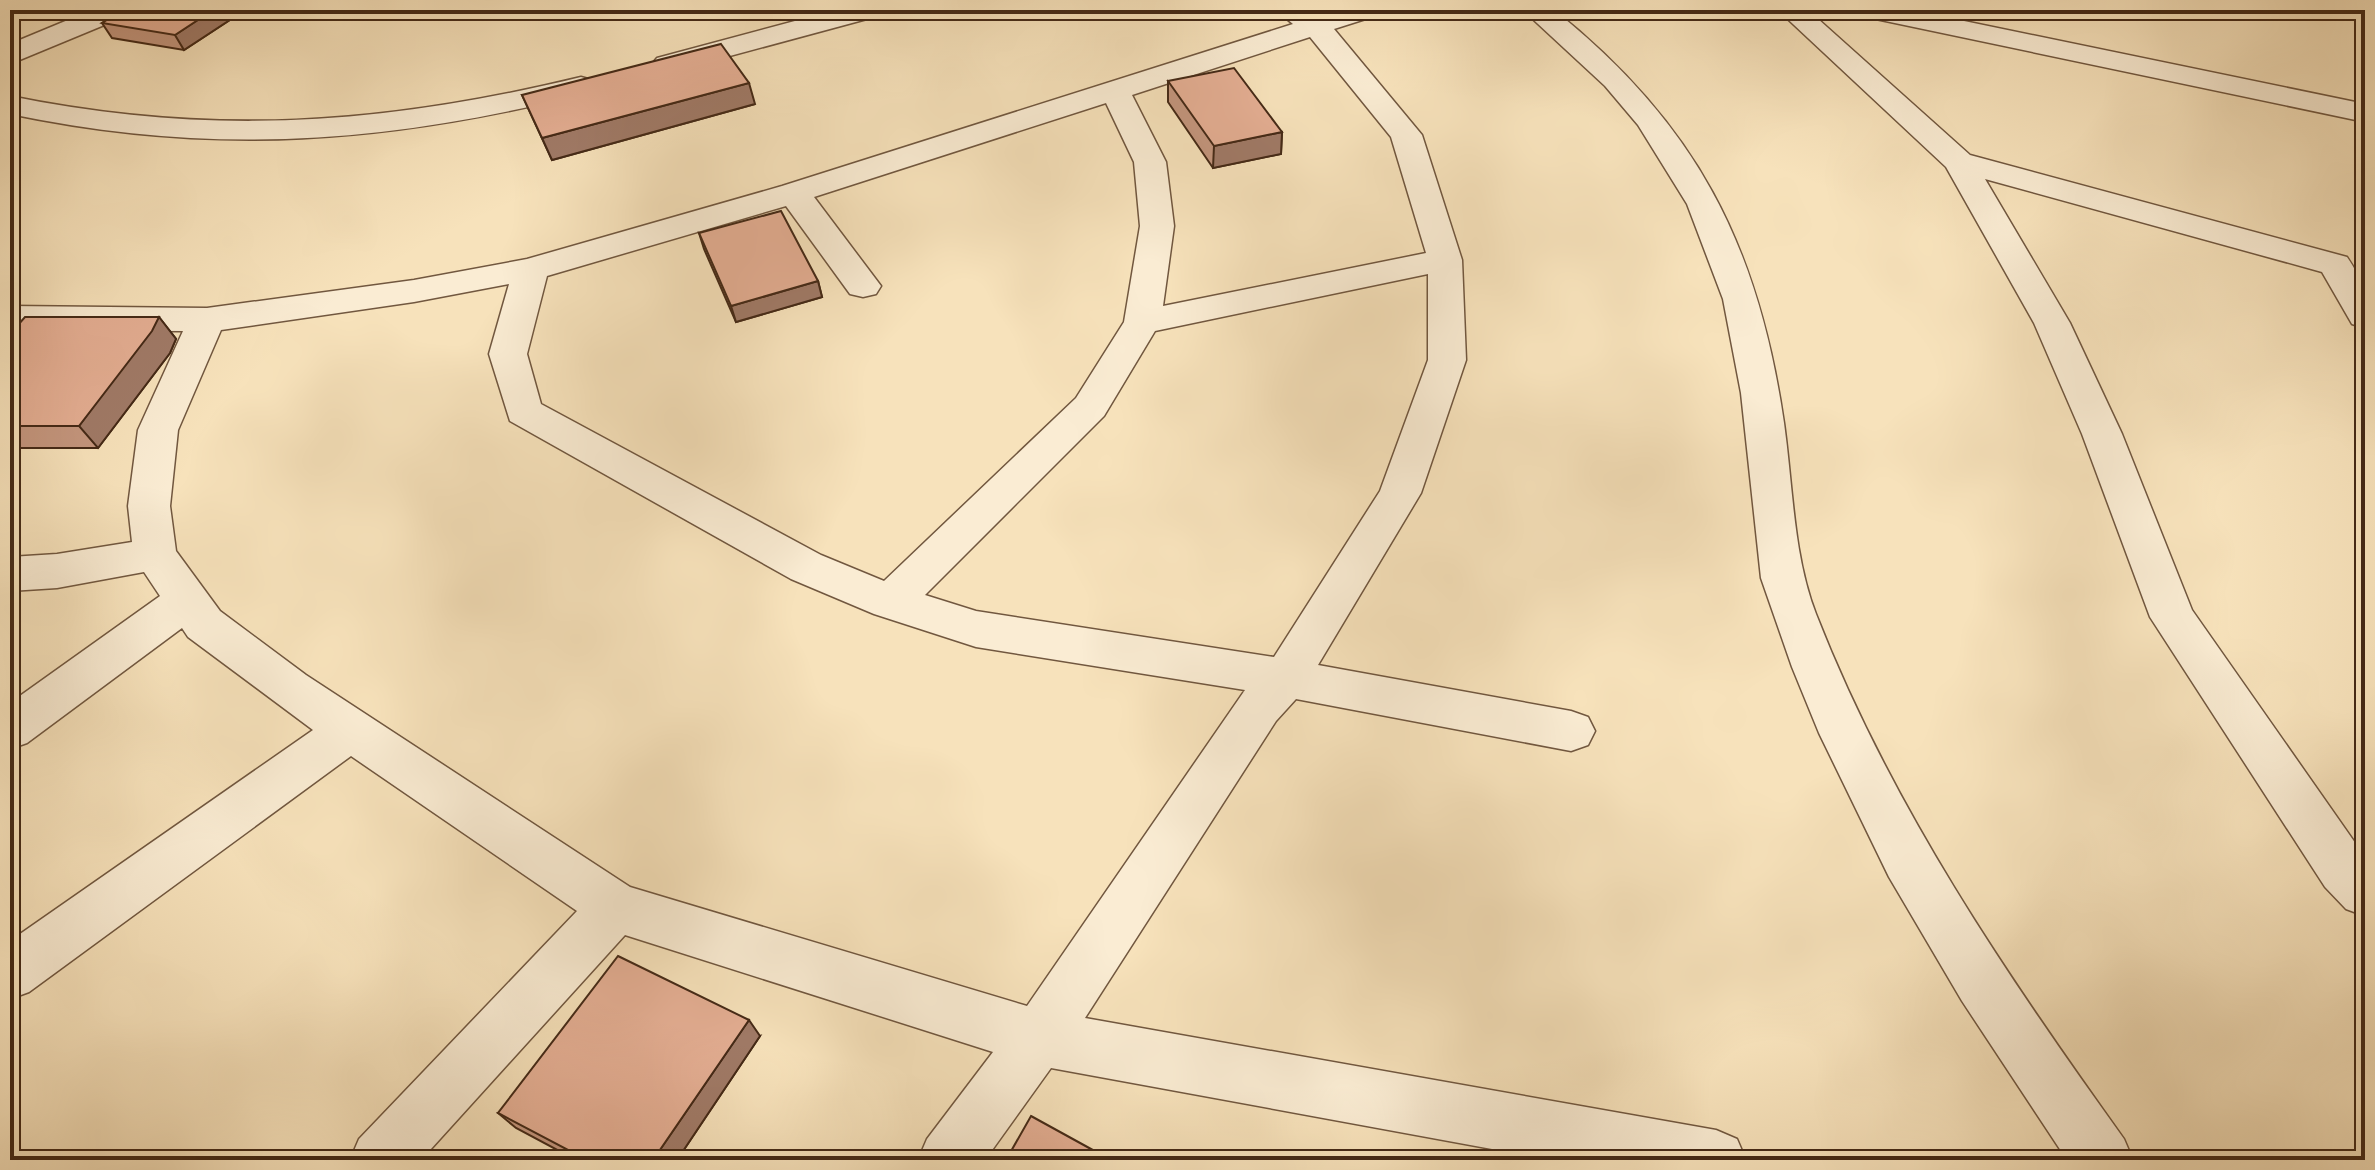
<svg xmlns="http://www.w3.org/2000/svg" width="2375" height="1170" font-family="Cardo,serif">
	<rect width="100%" height="100%" fill="#f7e2bb"/>
	<filter id="stains"><feTurbulence type="fractalNoise" baseFrequency=".0025" numOctaves="4"/><feColorMatrix values="0 0 0 0 .2 0 0 0 0 .09 0 0 0 0 .02 0 0 0 .5 -.17"/></filter>
	<radialGradient id="worn" r=".72"><stop offset=".6" stop-color="#630" stop-opacity="0"/><stop offset="1" stop-color="#630" stop-opacity=".3"/></radialGradient>
	<g fill="none" stroke-linecap="round" stroke-linejoin="round">
		<defs>
			<g id="minor">
				<path d="M92,10H130L126,16L10,64V44Z"/>
				<path d="M836,10H882L878,16L667,73L657,70L652,64L657,58Z"/>
				<path d="M1276,10H1310L1319,16L1337,10H1379L1375,16L1334,29L1422,135L1462,260L1466,360L1421,493L1318,665L1571,711L1588,717L1595,731L1588,745L1571,751L1296,699L1276,721L1085,1018L1716,1130L1737,1139L1746,1160H1552L1051,1068L985,1160H918L927,1139L993,1052L625,935L421,1160H350L359,1139L577,911L351,756L29,992L10,999V941L313,730L188,637L182,628L27,743L10,749V703L160,596L144,572L57,588L10,591V557L57,554L132,542L128,506L138,430L183,331L10,330V306L207,308L414,280L527,259L782,186L1293,24ZM1310,37L1391,137L1426,253L1163,306L1174,226L1166,162L1132,95ZM1106,103L1134,162L1140,226L1124,322L1076,398L884,581L821,555L541,404L527,354L547,276L786,206L850,294L863,297L876,294L881,286L814,197ZM1428,274V360L1380,491L1274,657L976,611L925,595L1104,416L1155,331ZM509,284L489,354L510,421L791,579L874,614L976,647L1245,690L1027,1006L630,887L306,675L220,611L176,551L170,506L178,430L221,330L414,302Z"/>
				<path d="M1523,10H1554C1696,124 1758,244 1784,423C1793,486 1793,555 1816,614C1891,806 2005,973 2124,1139L2133,1160H2067L1962,1001L1889,877L1819,733L1792,667L1761,578L1741,393L1723,299L1687,204L1638,125L1605,86Z"/>
				<path d="M1778,10H1808L1970,155L2347,257C2366,285 2365,295 2365,328L2352,324L2322,272L1985,179L2070,323L2122,434L2192,610L2365,857V916L2346,909L2325,887L2150,617L2082,434L2034,323L1946,167Z"/>
				<path d="M1857,10H1911L2365,104V122L1871,18L1861,16Z"/>
				<path d="M581,77L592,80L596,86L592,92C390,143 215,157 10,114V96C210,137 383,125 581,77Z"/>
			</g>
		</defs>
		<use href="#minor" stroke="#71573f" stroke-width="3"/>
		<use href="#minor" fill="#faecd3" fill-rule="evenodd"/>
	</g>
	<g fill="#c4967e" stroke="#442916" stroke-width="2">
		<path d="M123,10H245L184,50L112,38L102,23Z"/>
		<path d="M1168,81L1282,132L1281,154L1213,168L1168,102Z"/>
		<path d="M522,95L755,104L552,160Z"/>
		<path d="M699,233L818,281L822,297L736,322L704,249Z"/>
		<path d="M159,317L176,339L170,353L98,448H10V334Z"/>
		<path d="M760,1036L677,1160H576L516,1128L498,1113Z"/>
	</g>
	<g fill="#a07a67" stroke="#442916" stroke-width="2">
		<path d="M213,10H245L184,50L175,35Z"/>
		<path d="M749,83L755,104L552,160L542,138Z"/>
		<path d="M1282,132L1281,154L1213,168L1214,146Z"/>
		<path d="M818,281L822,297L736,322L731,306Z"/>
		<path d="M159,317L176,339L170,353L98,448L79,426Z"/>
		<path d="M749,1020L760,1036L677,1160H653Z"/>
	</g>
	<g fill="#e4ae93" stroke="#442916" stroke-width="2">
		<path d="M123,10H213L175,35L102,23Z"/>
		<path d="M721,44L749,83L542,138L522,95Z"/>
		<path d="M1234,68L1282,132L1214,146L1168,81Z"/>
		<path d="M781,211L818,281L731,306L699,233Z"/>
		<path d="M25,317H159L152,331L79,426H10V334Z"/>
		<path d="M618,956L749,1020L653,1160H587L498,1113Z"/>
		<path d="M1031,1116L1111,1160H1006Z"/>
	</g>
	<rect width="2375" height="1170" fill="none" stroke="#f7e2bb" stroke-width="40"/>
	<rect x="12" y="12" width="2351" height="1146" fill="none" stroke="#442916" stroke-width="4"/>
	<rect x="20" y="20" width="2335" height="1130" fill="none" stroke="#442916" stroke-width="2"/>
	<rect width="100%" height="100%" filter="url(#stains)"/>
	<rect width="100%" height="100%" fill="url(#worn)"/>
</svg>
